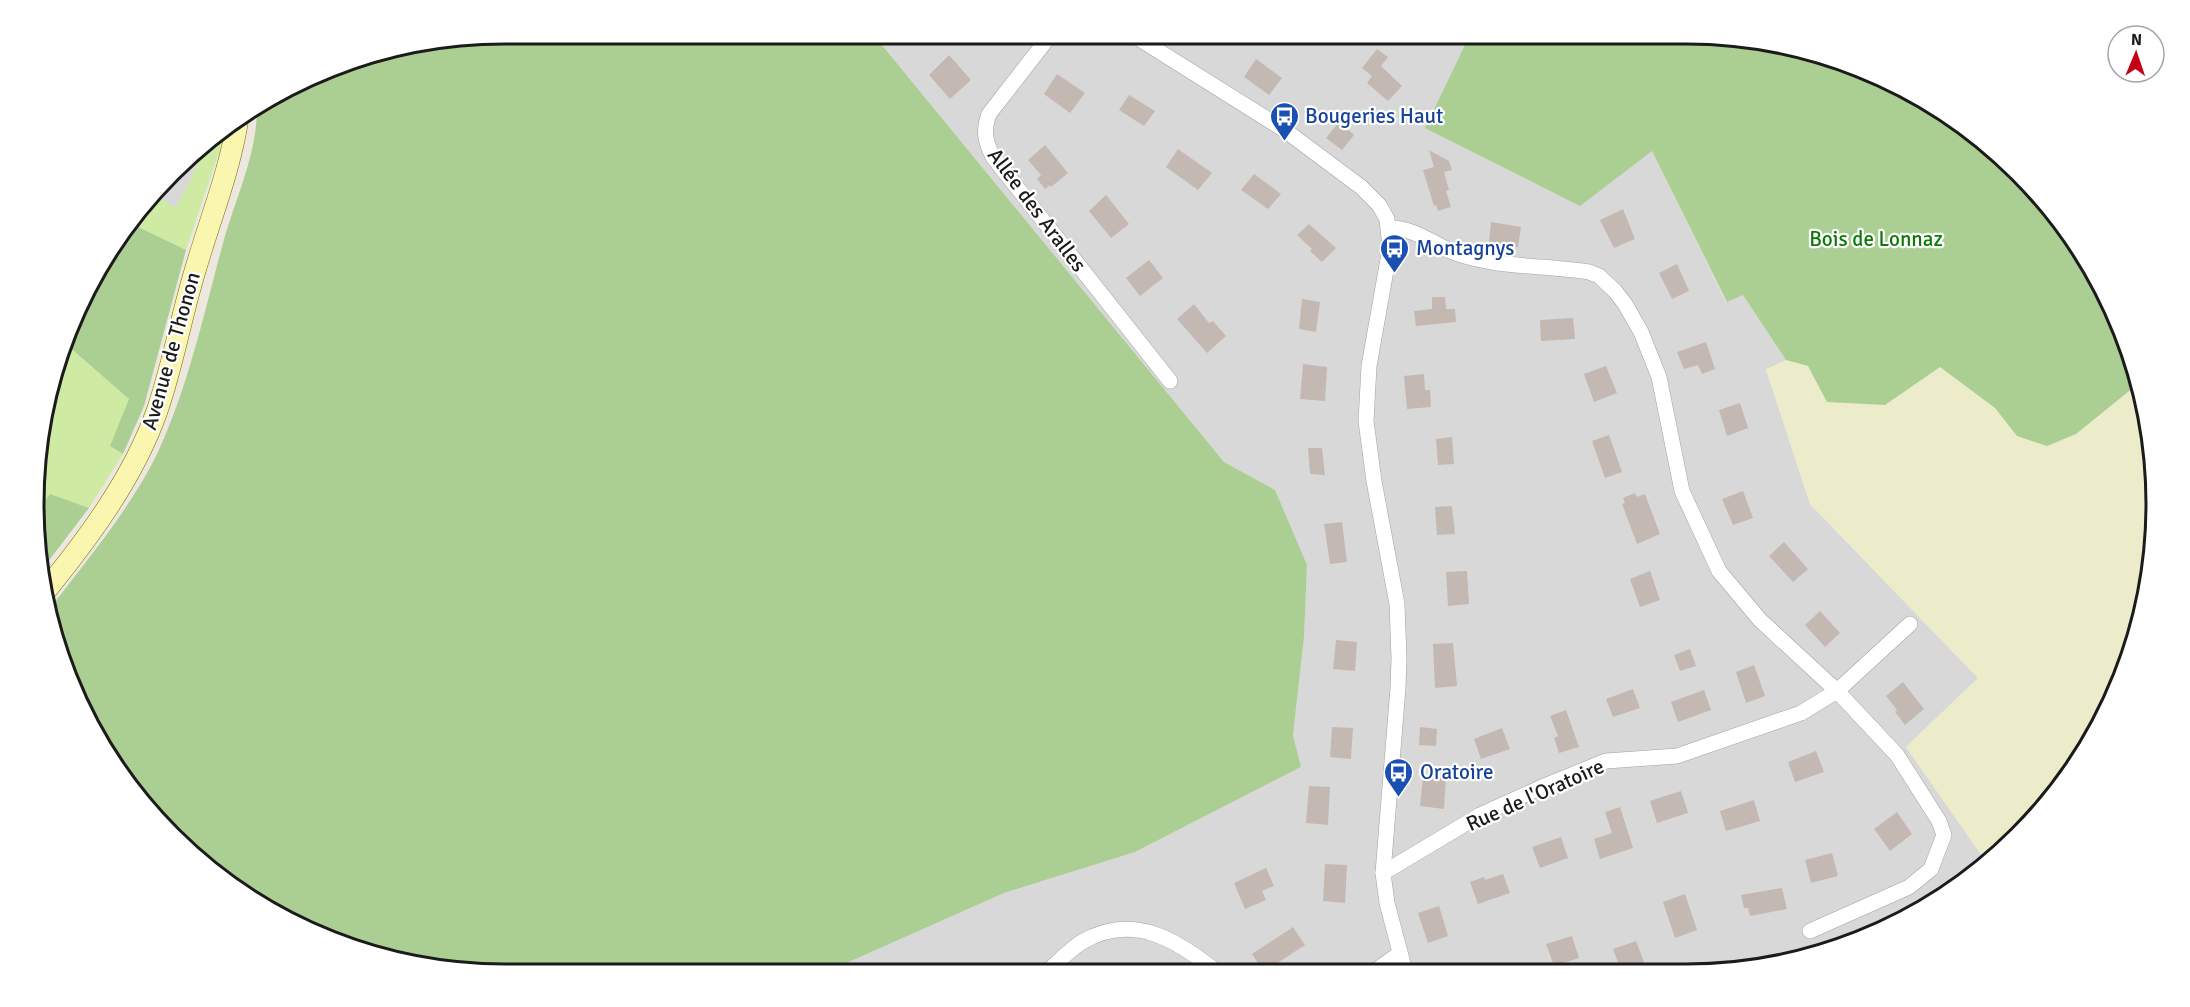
<svg xmlns="http://www.w3.org/2000/svg" width="2190" height="1007" font-family="Signika,sans-serif">
	<rect width="100%" height="100%" fill="#ede7e0"/>
	<g fill="#d9d8d8">
		<path d="M872,33H1475L1468,40L1652,151L1726,302L1743,295L1786,360L1766,370L1810,504L1978,678L1906,747L1987,863L1973,877L1867,938L1748,970L824,973L1004,893L1135,852L1301,767L1293,735L1304,637L1307,566L1275,490L1224,462Z"/>
		<path d="M199,145L197,166L176,209L156,196L194,150Z"/>
	</g>
	<path fill="#edecca" d="M1786,360L1808,366L1827,402L1885,405L1940,366L1995,408L2017,436L2076,434L2139,383L2148,411L2157,503L2148,595L2121,683L2060,790L1987,863L1906,747L1978,678L1810,504L1766,369Z"/>
	<g fill="#ceeaa3">
		<path d="M224,128L220,149L186,250L132,224L156,196L176,208L197,166L199,145Z"/>
		<path d="M67,345L129,399L110,446L123,454L89,508L50,495L34,517L33,503L42,412Z"/>
	</g>
	<g fill="#abce93">
		<path d="M504,33H872L1224,462L1275,490L1307,565L1304,637L1293,735L1301,767L1135,852L1004,893L824,973L503,974L412,965L324,938L194,857L96,738L48,611C86,561 129,511 157,454C189,386 205,308 225,236C238,192 258,151 257,104L269,96L352,58Z"/>
		<path d="M1475,33H1687L1778,42L1866,69L1948,112L2019,171L2078,242L2121,323L2139,383L2076,434L2047,446L2017,436L1995,408L1940,367L1885,405L1827,402L1808,366L1786,360L1743,295L1727,302L1652,151L1580,206L1425,128L1468,39Z"/>
		<path d="M132,224L186,250L144,406L123,454L110,446L129,399L67,345L96,269Z"/>
		<path d="M50,494L89,508L40,572L34,517Z"/>
	</g>
	<g fill="#c4b8b3">
		<path d="M1377,49L1388,57L1381,66L1402,86L1388,101L1367,83L1372,76L1362,68Z"/>
		<path d="M949,55L971,80L950,99L929,75Z"/>
		<path d="M1256,59L1282,78L1269,95L1244,77Z"/>
		<path d="M1057,74L1085,93L1070,113L1044,94Z"/>
		<path d="M1129,95L1155,111L1144,126L1119,110Z"/>
		<path d="M1339,122L1354,135L1342,150L1326,138Z"/>
		<path d="M1045,145L1068,173L1051,187L1050,185L1045,189L1037,179L1041,175L1028,160Z"/>
		<path d="M1178,149L1212,173L1198,190L1166,167Z"/>
		<path d="M1429,150L1449,161L1452,170L1444,172L1449,190L1446,191L1451,207L1438,211L1436,205L1434,206L1423,170L1434,167Z"/>
		<path d="M1254,174L1281,194L1268,209L1241,190Z"/>
		<path d="M1106,195L1129,224L1111,238L1089,211Z"/>
		<path d="M1623,209L1635,239L1614,248L1600,220Z"/>
		<path d="M1491,222L1521,227L1518,247L1489,243Z"/>
		<path d="M1309,224L1336,248L1322,262L1310,251L1312,249L1297,235Z"/>
		<path d="M1149,260L1163,278L1140,296L1126,278Z"/>
		<path d="M1677,264L1689,291L1672,299L1659,273Z"/>
		<path d="M1432,297H1445L1446,309H1455L1456,322L1416,326L1414,311L1432,309Z"/>
		<path d="M1302,299L1320,302L1316,332L1299,329Z"/>
		<path d="M1194,304L1209,323L1213,321L1226,336L1207,353L1177,319Z"/>
		<path d="M1573,318L1575,339L1541,341L1540,320Z"/>
		<path d="M1706,342L1715,369L1702,374L1698,365L1684,369L1677,352Z"/>
		<path d="M1303,364L1327,367L1325,401L1300,399Z"/>
		<path d="M1606,366L1617,393L1594,402L1584,374Z"/>
		<path d="M1424,374L1425,390H1430L1431,407L1407,409L1404,376Z"/>
		<path d="M1740,403L1748,428L1727,436L1719,410Z"/>
		<path d="M1609,435L1622,472L1605,478L1592,441Z"/>
		<path d="M1452,437L1454,464L1438,465L1436,439Z"/>
		<path d="M1308,448H1322L1325,475L1310,474Z"/>
		<path d="M1743,491L1753,518L1733,525L1722,499Z"/>
		<path d="M1635,493L1637,497L1645,494L1660,534L1637,544L1622,504L1625,503L1623,498Z"/>
		<path d="M1452,506L1455,534L1437,535L1435,507Z"/>
		<path d="M1342,522L1347,562L1330,564L1324,524Z"/>
		<path d="M1784,542L1808,569L1793,582L1769,556Z"/>
		<path d="M1467,571L1469,604L1448,606L1446,572Z"/>
		<path d="M1650,571L1660,600L1640,607L1630,579Z"/>
		<path d="M1820,611L1840,633L1825,647L1805,625Z"/>
		<path d="M1336,640L1357,642L1355,671L1333,669Z"/>
		<path d="M1453,643L1457,686L1435,688L1433,644Z"/>
		<path d="M1690,649L1696,666L1680,671L1674,655Z"/>
		<path d="M1754,665L1765,696L1746,703L1736,672Z"/>
		<path d="M1903,682L1924,709L1905,725L1895,712L1897,710L1886,696Z"/>
		<path d="M1633,689L1640,708L1613,717L1606,699Z"/>
		<path d="M1704,690L1711,710L1678,722L1671,702Z"/>
		<path d="M1566,710L1579,747L1559,753L1554,738L1558,736L1550,716Z"/>
		<path d="M1332,727L1353,728L1351,759L1330,757Z"/>
		<path d="M1420,727L1437,729L1436,746L1419,745Z"/>
		<path d="M1502,728L1510,749L1481,759L1474,739Z"/>
		<path d="M1816,751L1824,772L1795,782L1788,762Z"/>
		<path d="M1423,776L1446,777L1444,809L1420,806Z"/>
		<path d="M1309,786L1330,787L1328,825L1306,823Z"/>
		<path d="M1681,791L1688,813L1657,823L1650,801Z"/>
		<path d="M1754,800L1760,821L1726,831L1720,811Z"/>
		<path d="M1620,807L1633,848L1600,859L1594,839L1612,833L1605,812Z"/>
		<path d="M1897,812L1912,834L1890,851L1874,829Z"/>
		<path d="M1561,837L1568,858L1540,868L1532,847Z"/>
		<path d="M1832,853L1838,876L1811,883L1805,860Z"/>
		<path d="M1325,864L1347,865L1345,903L1323,901Z"/>
		<path d="M1266,868L1274,886L1262,891L1266,900L1245,909L1234,883Z"/>
		<path d="M1503,874L1510,893L1478,904L1470,882L1484,877L1485,880Z"/>
		<path d="M1782,888L1787,909L1750,916L1748,908H1744L1741,895Z"/>
		<path d="M1685,894L1697,930L1675,938L1663,902Z"/>
		<path d="M1439,906L1448,936L1428,943L1418,913Z"/>
		<path d="M1293,927L1305,945L1264,972L1252,954Z"/>
		<path d="M1572,936L1579,958L1554,966L1546,944Z"/>
		<path d="M1636,941L1647,970H1621L1613,949Z"/>
	</g>
	<g fill="none" stroke-linecap="round" stroke-linejoin="round">
		<defs>
			<g id="minor">
				<path d="M1052,33L989,114C983,131 985,141 993,157L1170,381"/>
				<path d="M1130,33L1286,131L1361,187L1379,205L1387,219L1390,248L1369,366L1366,421L1374,481L1397,604L1399,658L1398,688L1383,873L1387,903L1405,971"/>
				<path d="M1416,33L1420,37"/>
				<path d="M1389,228C1414,227 1436,246 1458,254C1500,268 1546,265 1589,272L1599,276L1615,291L1625,304L1641,332L1659,377L1682,491L1719,571L1760,620L1837,691L1897,755L1939,821L1944,835L1931,869L1909,887L1810,931"/>
				<path d="M1383,873L1480,815L1542,787L1606,761L1677,756L1801,713L1837,691L1910,624"/>
				<path d="M1375,971L1400,953"/>
				<path d="M1047,972C1058,962 1069,950 1082,942C1133,912 1177,940 1217,972"/>
			</g>
			<path id="secondary" d="M42,595C87,540 133,479 157,411C173,365 181,317 195,271C210,219 230,171 238,118"/>
		</defs>
		<use href="#minor" stroke="#a2a2a2" stroke-width="16"/>
		<use href="#secondary" stroke="#717102" stroke-width="22"/>
		<use href="#minor" stroke="#fff" stroke-width="15"/>
		<use href="#secondary" stroke="#faf6b0" stroke-width="21"/>
	</g>
	<defs>
		<symbol id="bus-pin" viewBox="-11 -11 22 30"><path d="M0 17L-7.5 6A9.5 9.5 0 1 1 7.5 6Z" fill="#1a4fb4" stroke="#fff"/><path d="M-5-6H5V4H4V6H2V4H-2V6H-4V4H-5ZM-3.5-4V0h7V-4ZM-3.5 1.2v1.5H-2V1.2ZM2 1.2v1.5H3.5V1.2Z" fill="#fff"/></symbol>
	</defs>
	<g fill-rule="evenodd">
		<use href="#bus-pin" x="1268" y="100" width="33" height="45"/>
		<use href="#bus-pin" x="1378" y="232" width="33" height="45"/>
		<use href="#bus-pin" x="1382" y="756" width="33" height="45"/>
	</g>
	<g text-anchor="middle" stroke-width="4.5" stroke-linejoin="round" paint-order="stroke">
		<g font-size="21" fill="#164399" stroke="#fff" text-anchor="start">
			<text x="1305" y="123">Bougeries Haut</text>
			<text x="1416" y="255">Montagnys</text>
			<text x="1420" y="779">Oratoire</text>
		</g>
		<g font-size="21" fill="#1b1b1b" stroke="#fff">
			<text transform="translate(1037 210) rotate(53)" y="7">Allée des Aralles</text>
			<text transform="translate(171 351) rotate(-74)" y="7">Avenue de Thonon</text>
			<text transform="translate(1535 795) rotate(-24)" y="7">Rue de l'Oratoire</text>
		</g>
		<g font-size="21" fill="#0c7909" stroke="#fff">
			<text x="1876" y="246">Bois de Lonnaz</text>
		</g>
	</g>
	<path d="M0 0H2190V1007H0ZM504 44H1686A460 460 0 0 1 2146 504V504A460 460 0 0 1 1686 964H504A460 460 0 0 1 44 504V504A460 460 0 0 1 504 44Z" fill="#fff" fill-rule="evenodd"/>
	<path fill="none" stroke="#1b1b1b" stroke-width="3" d="M504 44H1686A460 460 0 0 1 2146 504V504A460 460 0 0 1 1686 964H504A460 460 0 0 1 44 504V504A460 460 0 0 1 504 44Z"/>
	<g transform="translate(2136 54) rotate(2)"><circle r="28" fill="#ffffff" stroke="#a4a4a4" stroke-width="1.5"/>
	<path d="M0-4.5L10 22L0 15L-10 22Z" fill="#c60016"/>
	<text y="-9" font-size="16" font-weight="bold" text-anchor="middle" fill="#1b1b1b">N</text>
	</g>
</svg>
